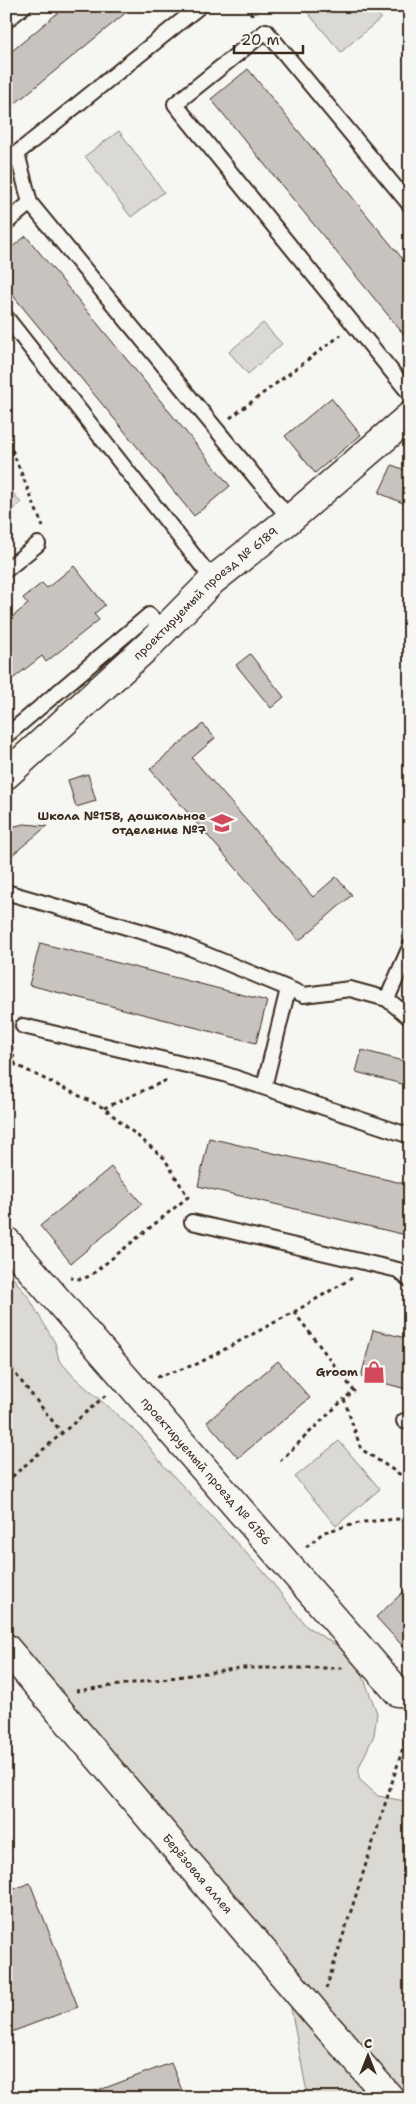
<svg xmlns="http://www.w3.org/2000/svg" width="416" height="2104" font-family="'Shantell Sans',sans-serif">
	<rect width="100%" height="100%" fill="#f6f6f2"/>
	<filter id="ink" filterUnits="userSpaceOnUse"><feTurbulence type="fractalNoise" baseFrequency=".02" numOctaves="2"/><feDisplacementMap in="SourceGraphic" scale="10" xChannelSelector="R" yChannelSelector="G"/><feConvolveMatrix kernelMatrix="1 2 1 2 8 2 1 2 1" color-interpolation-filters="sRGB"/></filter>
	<g filter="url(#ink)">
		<g fill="#dad9d3" stroke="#8a8278">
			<path d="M302,6H370L381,18L341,52Z"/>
			<path d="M119,131L164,192L131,217L85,156Z"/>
			<path d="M263,323L282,344L248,374L229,352Z"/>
			<path d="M6,484L21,503L6,515Z"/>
			<path d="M6,1269L29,1298L55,1343L59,1360L74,1377L141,1436L163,1465L264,1572L306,1626L356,1658L377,1713L374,1735L359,1767V1779L378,1796L410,1802V2098H308L290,2003L6,1671Z"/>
			<path d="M339,1441L380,1489L336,1526L295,1477Z"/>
		</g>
		<g fill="#c8c3be" stroke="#3b2a1e">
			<path d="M66,6H134L6,111V56Z"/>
			<path d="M248,69L410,268V342L211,99Z"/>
			<path d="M26,236L230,486L194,516L6,287V252Z"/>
			<path d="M331,398L361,435L315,473L285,436Z"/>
			<path d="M392,465L410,472V506L379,493Z"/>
			<path d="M74,566L105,605L94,614L99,620L46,662L42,656L6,684V622L28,604L23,598L42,583L47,588Z"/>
			<path d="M250,654L284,697L271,708L236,665Z"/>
			<path d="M203,724L215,738L192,758L313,897L336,877L352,895L299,941L150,769Z"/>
			<path d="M88,774L96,801L76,807L68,780Z"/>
			<path d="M24,824L47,826L6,860V831L11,827Z"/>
			<path d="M40,943L267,1001L256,1043L29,985Z"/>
			<path d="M362,1050L410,1063V1086L356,1072Z"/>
			<path d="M209,1138L410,1185V1236L198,1186Z"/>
			<path d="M111,1167L142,1204L71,1263L40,1226Z"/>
			<path d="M373,1330L410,1339V1390L361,1377Z"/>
			<path d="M278,1361L310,1398L238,1458L207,1422Z"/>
			<path d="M410,1586V1654L376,1617Z"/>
			<path d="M30,1883L78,2007L6,2034V1892Z"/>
			<path d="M171,2063L185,2098H84V2096Z"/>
		</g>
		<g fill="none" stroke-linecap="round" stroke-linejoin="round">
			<defs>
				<g id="lane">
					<path d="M6,21L24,6"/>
					<path d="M17,153L30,203"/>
					<path d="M6,162L200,6"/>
					<path d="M410,205L266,31L175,104L410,394"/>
					<path d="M6,223L30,203L290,519"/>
					<path d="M6,317L213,580"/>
					<path d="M6,570L38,544"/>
					<path d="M6,736L149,615L164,630"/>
					<path d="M6,892L171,940L304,995L350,989L387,999L410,1018"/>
					<path d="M387,999L410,947"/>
					<path d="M23,1026L224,1074L410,1136"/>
					<path d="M264,1087L288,989"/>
					<path d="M192,1222L398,1270L410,1280"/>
					<path d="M404,1421L410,1422"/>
				</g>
				<g id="street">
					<path id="s1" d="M6,775L149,645L213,580L290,519L410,416"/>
					<path id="s2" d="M6,1241L398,1692L410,1693"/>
					<path id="s3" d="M6,1648L318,2016L390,2098"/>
				</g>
			</defs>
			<use href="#lane" stroke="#3b2a1e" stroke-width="18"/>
			<use href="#street" stroke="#3b2a1e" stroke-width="31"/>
			<g stroke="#3b2a1e" stroke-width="3" stroke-dasharray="4 4" stroke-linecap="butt">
				<path d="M245,6L254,17"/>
				<path d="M230,418L341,335"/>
				<path d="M6,435L43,527"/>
				<path d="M10,1038L15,1064"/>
				<path d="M6,1060L104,1108L164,1158L188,1197L90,1276L81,1279L71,1278"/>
				<path d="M104,1108L167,1080"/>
				<path d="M294,1312L354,1391L344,1399L361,1449L410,1481"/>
				<path d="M6,1362L62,1433"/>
				<path d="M157,1377L197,1364L294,1312L352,1278"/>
				<path d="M280,1461L344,1399"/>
				<path d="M6,1482L107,1394"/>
				<path d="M306,1547L324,1532L363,1522L410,1518"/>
				<path d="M76,1691L241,1668H344"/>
				<path d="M326,1989L410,1726"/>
			</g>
			<use href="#lane" stroke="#f6f6f2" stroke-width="14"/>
			<use href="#street" stroke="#f6f6f2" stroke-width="28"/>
		</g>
	</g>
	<defs>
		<symbol id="school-bare" viewBox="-9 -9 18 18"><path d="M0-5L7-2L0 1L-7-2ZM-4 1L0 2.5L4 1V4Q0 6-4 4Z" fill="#d1495b" stroke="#f6f6f2" stroke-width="2.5" paint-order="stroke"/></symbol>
		<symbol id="shop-bare" viewBox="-9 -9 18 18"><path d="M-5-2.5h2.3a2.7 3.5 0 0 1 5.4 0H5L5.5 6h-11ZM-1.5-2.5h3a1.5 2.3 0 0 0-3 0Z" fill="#d1495b" stroke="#f6f6f2" stroke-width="2.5" paint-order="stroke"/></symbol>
	</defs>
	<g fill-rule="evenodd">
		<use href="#school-bare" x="206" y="807" width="32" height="32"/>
		<use href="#shop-bare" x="358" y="1356" width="32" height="32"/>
	</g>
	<g text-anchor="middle" stroke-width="4" stroke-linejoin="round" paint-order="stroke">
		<g font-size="12" fill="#3b2a1e" stroke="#f6f6f2">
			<text dy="4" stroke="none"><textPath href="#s1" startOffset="270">проектируемый проезд № 6189</textPath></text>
			<text dy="4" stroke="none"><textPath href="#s2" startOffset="305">проектируемый проезд № 6186</textPath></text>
			<text dy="4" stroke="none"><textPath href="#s3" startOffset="296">Берёзовая аллея</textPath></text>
		</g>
		<g font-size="12" font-weight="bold" fill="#3b2a1e" stroke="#f6f6f2" text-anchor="end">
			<text x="206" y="820">Школа №158, дошкольное<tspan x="206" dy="14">отделение №7</tspan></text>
			<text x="358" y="1376">Groom</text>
		</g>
	</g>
	<rect width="416" height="2104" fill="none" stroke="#f6f6f2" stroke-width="25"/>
	<rect x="12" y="12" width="391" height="2079" fill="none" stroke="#3b2a1e" stroke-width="2" filter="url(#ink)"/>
	<g transform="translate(368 2056)" stroke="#f6f6f2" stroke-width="4" paint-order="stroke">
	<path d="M0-4L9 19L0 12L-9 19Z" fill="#3b2a1e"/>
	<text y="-8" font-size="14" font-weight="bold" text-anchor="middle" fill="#3b2a1e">С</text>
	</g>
	<path d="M234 45v8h69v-8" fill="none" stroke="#3b2a1e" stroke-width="2.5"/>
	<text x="241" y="45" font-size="15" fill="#3b2a1e" stroke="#f6f6f2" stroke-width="4" paint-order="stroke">20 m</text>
</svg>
